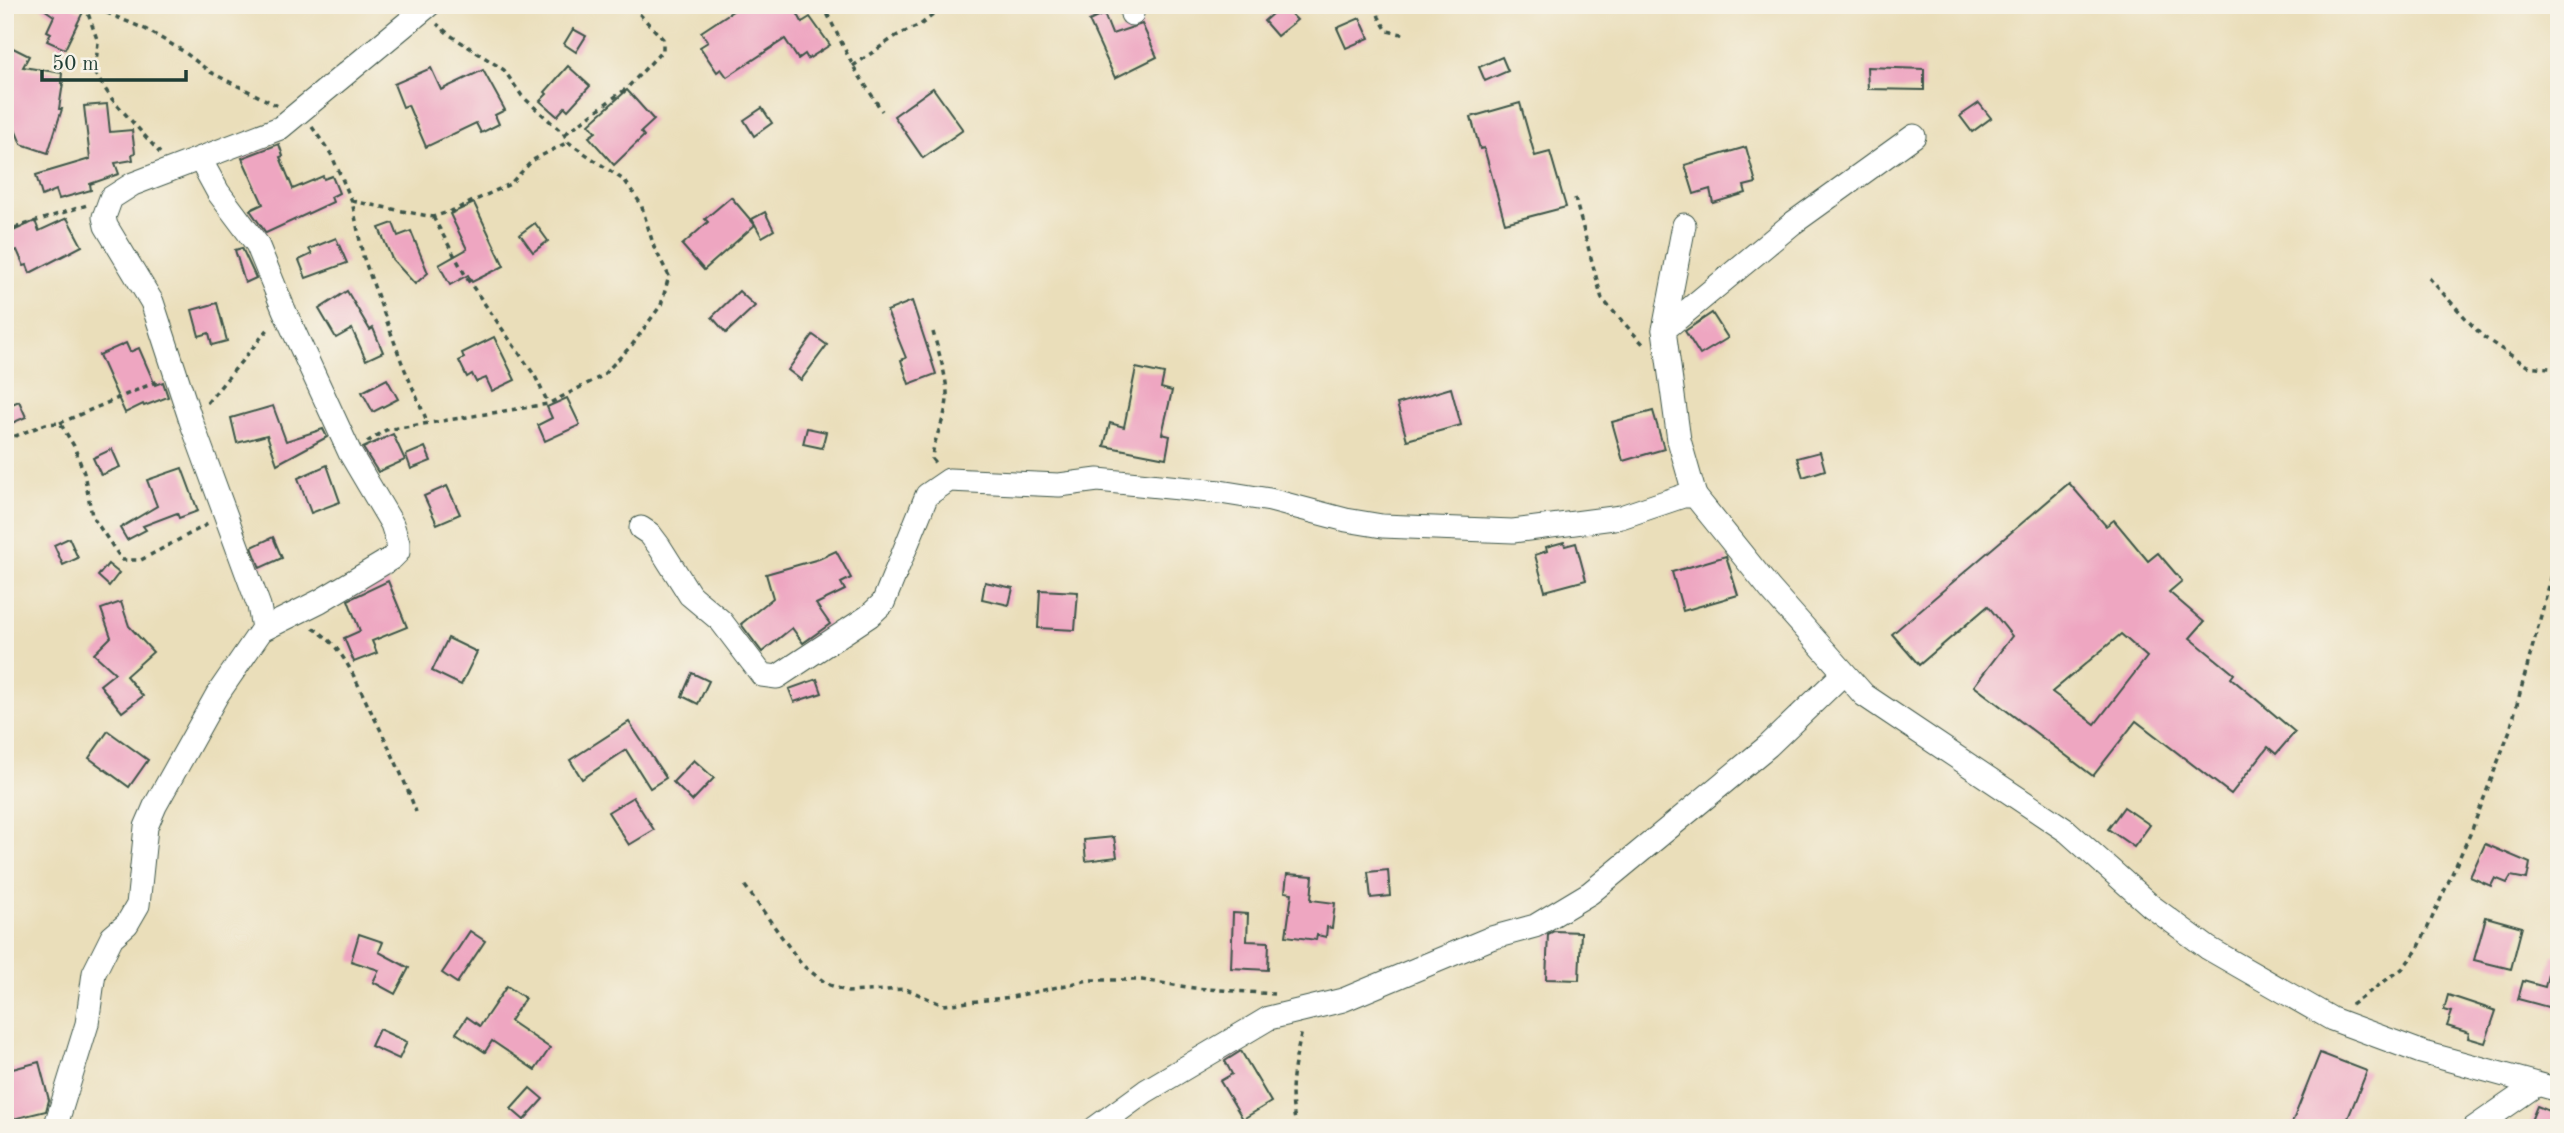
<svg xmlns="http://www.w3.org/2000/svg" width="2564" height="1133" font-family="'Old Standard TT',serif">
	<rect width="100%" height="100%" fill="#f7f3e8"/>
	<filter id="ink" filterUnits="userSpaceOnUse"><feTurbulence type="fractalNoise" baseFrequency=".0143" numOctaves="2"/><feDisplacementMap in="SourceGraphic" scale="14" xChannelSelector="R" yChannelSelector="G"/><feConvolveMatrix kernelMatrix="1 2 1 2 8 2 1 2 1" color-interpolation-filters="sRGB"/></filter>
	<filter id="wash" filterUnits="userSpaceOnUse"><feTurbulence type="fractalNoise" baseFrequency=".00686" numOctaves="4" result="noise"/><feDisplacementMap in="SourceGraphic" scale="28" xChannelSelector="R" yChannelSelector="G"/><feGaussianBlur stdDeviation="1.57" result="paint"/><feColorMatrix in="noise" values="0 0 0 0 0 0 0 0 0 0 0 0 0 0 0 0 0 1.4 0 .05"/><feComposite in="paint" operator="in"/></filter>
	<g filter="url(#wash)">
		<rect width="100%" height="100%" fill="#eadeba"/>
		<g id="blocks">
			<g fill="#eea6c1" fill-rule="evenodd">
				<path d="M38,5H68L83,12L65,49L47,41L51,33L47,31L54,16Z"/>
				<path d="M742,5H793L802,22L810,17L830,45L808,59L805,54L798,59L785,39L727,77L721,69L717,72L700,47L708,42L701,32Z"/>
				<path d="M1282,5L1297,20L1277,36L1264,21Z"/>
				<path d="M1104,14L1112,34L1142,24L1157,57L1115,78L1089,21Z"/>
				<path d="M1360,18L1369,38L1346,48L1337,28Z"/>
				<path d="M573,29L586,36L576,52L564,44Z"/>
				<path d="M5,44L29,56L23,67L62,73L61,83H63L59,109H62L48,153L21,144L5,105Z"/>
				<path d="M1502,57L1508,71L1485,81L1479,67Z"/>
				<path d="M568,66L590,86L568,110L565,107L557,116L540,101L547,94L545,92Z"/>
				<path d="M1867,67L1924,69V90L1868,89Z"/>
				<path d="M431,68L441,90L483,70L505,110L495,115L499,124L481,133L476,123L426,147L408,105L403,107L394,84Z"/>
				<path d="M933,88L963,130L923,158L894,116Z"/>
				<path d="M627,90L654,120L641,132L644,136L614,165L589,137L596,132L589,124Z"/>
				<path d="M1520,103L1535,156L1550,152L1566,207L1505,223L1484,148L1480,149L1471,117Z"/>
				<path d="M1979,103L1991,118L1972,132L1960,116Z"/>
				<path d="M107,104L110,132L132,130L135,153L132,154L133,160L115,163L119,174L90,184L91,190L59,199L56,190L42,196L36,175L90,159L84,106Z"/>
				<path d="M762,108L772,123L754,136L744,120Z"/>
				<path d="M279,144L283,156L280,157L293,189L323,176L324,179L332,176L339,193L331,197L333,202L266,233L250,210L263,204L242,158Z"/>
				<path d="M1746,147L1756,183L1744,186L1746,193L1713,203L1710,189L1694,194L1685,165Z"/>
				<path d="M731,197L755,225L704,270L682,245L708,222L705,219Z"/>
				<path d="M474,203L504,266L472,282L468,275L450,285L439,265L467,249L450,214Z"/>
				<path d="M765,212L774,230L762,237L752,219Z"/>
				<path d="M67,218L82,246L30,273L27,265L24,266L17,250L13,252L7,239L13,236L11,232L35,221L39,231Z"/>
				<path d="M393,223L398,236L411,231L428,273L415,284L392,259L379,228Z"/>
				<path d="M535,223L548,241L533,252L520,234Z"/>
				<path d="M336,238L347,263L306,278L299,260L312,254L309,249Z"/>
				<path d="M242,248L256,278L245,283L235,250Z"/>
				<path d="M347,291L370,330L373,328L383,352L366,360L352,329L336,338L319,309Z"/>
				<path d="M739,291L755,306L726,333L712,317Z"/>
				<path d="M912,301L936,374L909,384L901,360L906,358L887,311Z"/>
				<path d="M217,303L227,341L212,345L209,333L199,336L192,310Z"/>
				<path d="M1712,313L1728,338L1700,355L1685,331Z"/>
				<path d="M813,335L827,345L801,380L788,370Z"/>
				<path d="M494,337L515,380L492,391L486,378L476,382L472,374L467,377L459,361L464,358L462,353Z"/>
				<path d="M126,343L130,352L139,348L155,385L163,382L168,397L144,406L143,404L125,413L99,355Z"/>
				<path d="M1136,368L1164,374L1161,388L1172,391L1162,434L1170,436L1166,458L1104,446L1110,423L1124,427Z"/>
				<path d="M387,379L398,399L373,412L362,392Z"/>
				<path d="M1451,388L1461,425L1407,440L1397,404Z"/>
				<path d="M567,398L580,425L545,441L538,425L552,418L547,407Z"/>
				<path d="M19,401L26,417L5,426V407Z"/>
				<path d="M273,406L286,441L323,429L327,437L277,464L267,435L237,443L231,418Z"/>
				<path d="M1653,411L1664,449L1623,461L1612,422Z"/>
				<path d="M807,428L826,432L822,448L803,444Z"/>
				<path d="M393,434L405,460L378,472L363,448Z"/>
				<path d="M425,447L431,461L411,469L406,455Z"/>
				<path d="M112,449L120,467L101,475L93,458Z"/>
				<path d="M1820,452L1825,470L1803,477L1797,458Z"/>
				<path d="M327,465L340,502L311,513L298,478Z"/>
				<path d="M182,468L198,511L179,518L177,513L143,526L146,530L127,540L120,528L157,506L147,480Z"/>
				<path d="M2069,483L2106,526L2114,520L2148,561L2158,553L2182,581L2169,592L2204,622L2190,638L2234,674L2231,678L2295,732L2276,754L2268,747L2231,794L2136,721L2093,776L1974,686L2012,636L1988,606L1919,665L1892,634ZM2121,634L2147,657L2095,724L2052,692Z"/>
				<path d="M447,486L460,514L437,524L424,496Z"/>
				<path d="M273,537L282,558L260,568L252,547Z"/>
				<path d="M69,538L78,558L63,565L54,545Z"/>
				<path d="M1564,542L1565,546L1576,543L1586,580L1545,591L1535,555L1547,551L1546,547Z"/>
				<path d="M836,551L851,578L841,583L845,590L816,604L830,624L803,643L792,628L762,652L741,624L773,598L766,574L819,559Z"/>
				<path d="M1726,556L1738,595L1683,611L1672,572Z"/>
				<path d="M108,564L119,573L109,586L98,576Z"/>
				<path d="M388,581L407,627L372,641L377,653L354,662L344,638L360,631L348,600Z"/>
				<path d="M985,582L1013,588L1009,605L982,599Z"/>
				<path d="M1040,590L1078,592L1075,630L1038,628Z"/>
				<path d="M121,602L129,626L153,652L126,676L143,696L122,712L100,685L115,673L94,654L111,637L101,609Z"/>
				<path d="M448,638L477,652L461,685L432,671Z"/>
				<path d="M692,673L709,681L698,704L682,696Z"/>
				<path d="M817,679L822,693L794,702L789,689Z"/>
				<path d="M629,722L666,778L650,788L626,750L582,779L570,760Z"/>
				<path d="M108,731L148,760L129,787L89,758Z"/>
				<path d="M694,760L714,778L692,801L673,782Z"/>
				<path d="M633,797L654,830L629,845L608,812Z"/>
				<path d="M2124,807L2150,825L2134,847L2108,829Z"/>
				<path d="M1114,837L1117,857L1086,861L1084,840Z"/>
				<path d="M2485,844L2530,863L2527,879L2511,876L2507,883L2495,878L2491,886L2470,877Z"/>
				<path d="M1388,870L1390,896L1371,898L1368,872Z"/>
				<path d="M1287,874L1313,876L1311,900L1335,903L1332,928L1327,927L1326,937L1317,935L1316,940L1286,936L1292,893L1285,892Z"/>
				<path d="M1233,913L1248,914L1247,941L1269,942L1268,970L1231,968Z"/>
				<path d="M2486,917L2522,927L2511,969L2474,960Z"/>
				<path d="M470,931L485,941L457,983L442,973Z"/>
				<path d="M1554,931L1581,932L1579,980L1546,979L1548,934Z"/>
				<path d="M359,934L383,942L379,952L409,968L395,994L373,982L379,970L351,961Z"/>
				<path d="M2553,954H2559V1010L2518,999L2523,981L2545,987Z"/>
				<path d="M507,986L525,998L510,1021L550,1048L535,1070L492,1041L485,1052L456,1033L467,1017L480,1026Z"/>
				<path d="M2448,995L2496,1011L2485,1043L2468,1038L2469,1033L2447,1026L2452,1012L2444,1010Z"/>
				<path d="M379,1029L407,1042L399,1059L371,1046Z"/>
				<path d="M1241,1051L1271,1102L1243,1119L1220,1081L1232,1074L1225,1061Z"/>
				<path d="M2320,1053L2367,1071L2344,1128H2290Z"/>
				<path d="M39,1062L49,1100L46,1111L5,1121V1071Z"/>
				<path d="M530,1088L543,1099L524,1120L511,1109Z"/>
				<path d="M2537,1106L2559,1115V1128H2528Z"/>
			</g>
		</g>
	</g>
	<g filter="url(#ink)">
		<use href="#blocks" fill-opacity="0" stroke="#3d5548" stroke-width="2"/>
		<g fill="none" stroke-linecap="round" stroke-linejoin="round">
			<defs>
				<g id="street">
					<path d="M1131,5L1132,14"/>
					<path d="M200,159L218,192L257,244L284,310L350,453L392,524L398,543V552L392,558L320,601L262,630"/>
					<path d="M1684,225L1664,330L1679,440L1695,496"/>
					<path d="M1664,330L1793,223L1914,136"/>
					<path d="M641,528L650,534L659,546L690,595L721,621L762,675L777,677L869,616L883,603L927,495L949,480L1059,485L1098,480L1220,492L1270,500L1346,520L1382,526L1513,531L1621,517L1683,496H1695L1770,589L1864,695L2067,831L2151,906L2208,948L2332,1019L2421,1052L2559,1090"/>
					<path d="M55,1128L87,1024L94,973L112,937L127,924L138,905L146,827L155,806L217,695L263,628L259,606L191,421L152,302L106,226L104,217L111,198L133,184L280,128L429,5"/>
					<path d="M1095,1128L1146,1091L1269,1018L1343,1000L1491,938L1535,926L1590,893L1768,746L1843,674"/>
					<path d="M2474,1128L2536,1085"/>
				</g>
			</defs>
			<use href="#street" stroke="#3d5548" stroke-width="25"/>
			<g stroke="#3d5548" stroke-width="3.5" stroke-dasharray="5 5" stroke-linecap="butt">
				<path d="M85,5L98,42L95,74L112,99L160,153"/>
				<path d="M88,5L145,29L183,51L210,72L278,106"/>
				<path d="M823,5L853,66L882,111"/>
				<path d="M1376,5L1379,17L1387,31L1407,35"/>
				<path d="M966,9L971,5"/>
				<path d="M853,66L896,36L920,25L946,5"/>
				<path d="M312,127L331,154L352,201L363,256L402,363L427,421"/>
				<path d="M565,134L627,88L663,50V39L631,5"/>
				<path d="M1575,198L1602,299L1644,345"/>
				<path d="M352,201L433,217L454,210L510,184L533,160L568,142"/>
				<path d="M433,217L468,280L535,376L548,403"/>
				<path d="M5,231L87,205"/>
				<path d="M2429,278L2482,336L2527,366L2559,369"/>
				<path d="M933,332C938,350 948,380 947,398C946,420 933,438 932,459L937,465"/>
				<path d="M207,403L269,328"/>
				<path d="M60,423L158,381"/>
				<path d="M5,440L46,424L60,423L74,446L84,473L92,516L122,560H141L208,524"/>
				<path d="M367,442L386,430L548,404L602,376L632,345L661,305L669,276L654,247L641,204L625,181L568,142L564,134L522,96L504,70L450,35L437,24"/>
				<path d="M313,628C346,647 357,686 374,717C390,749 404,778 416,812"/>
				<path d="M745,886L802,965L827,984L848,992L906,989L943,1005L1012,997L1089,980H1142L1194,988L1274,994"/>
				<path d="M2351,1005L2402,969L2418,949L2471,832L2510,730L2559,549"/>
				<path d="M1297,1128C1287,1092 1294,1066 1302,1031"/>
			</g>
			<use href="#street" stroke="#fff" stroke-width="23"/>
		</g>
	</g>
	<rect width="2564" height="1133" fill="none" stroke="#f7f3e8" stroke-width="28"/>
	<path d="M42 70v10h144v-10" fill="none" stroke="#1f3d34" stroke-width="3.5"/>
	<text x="52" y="70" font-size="21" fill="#1f3d34" stroke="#f7f3e8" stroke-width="5" paint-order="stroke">50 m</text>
</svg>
